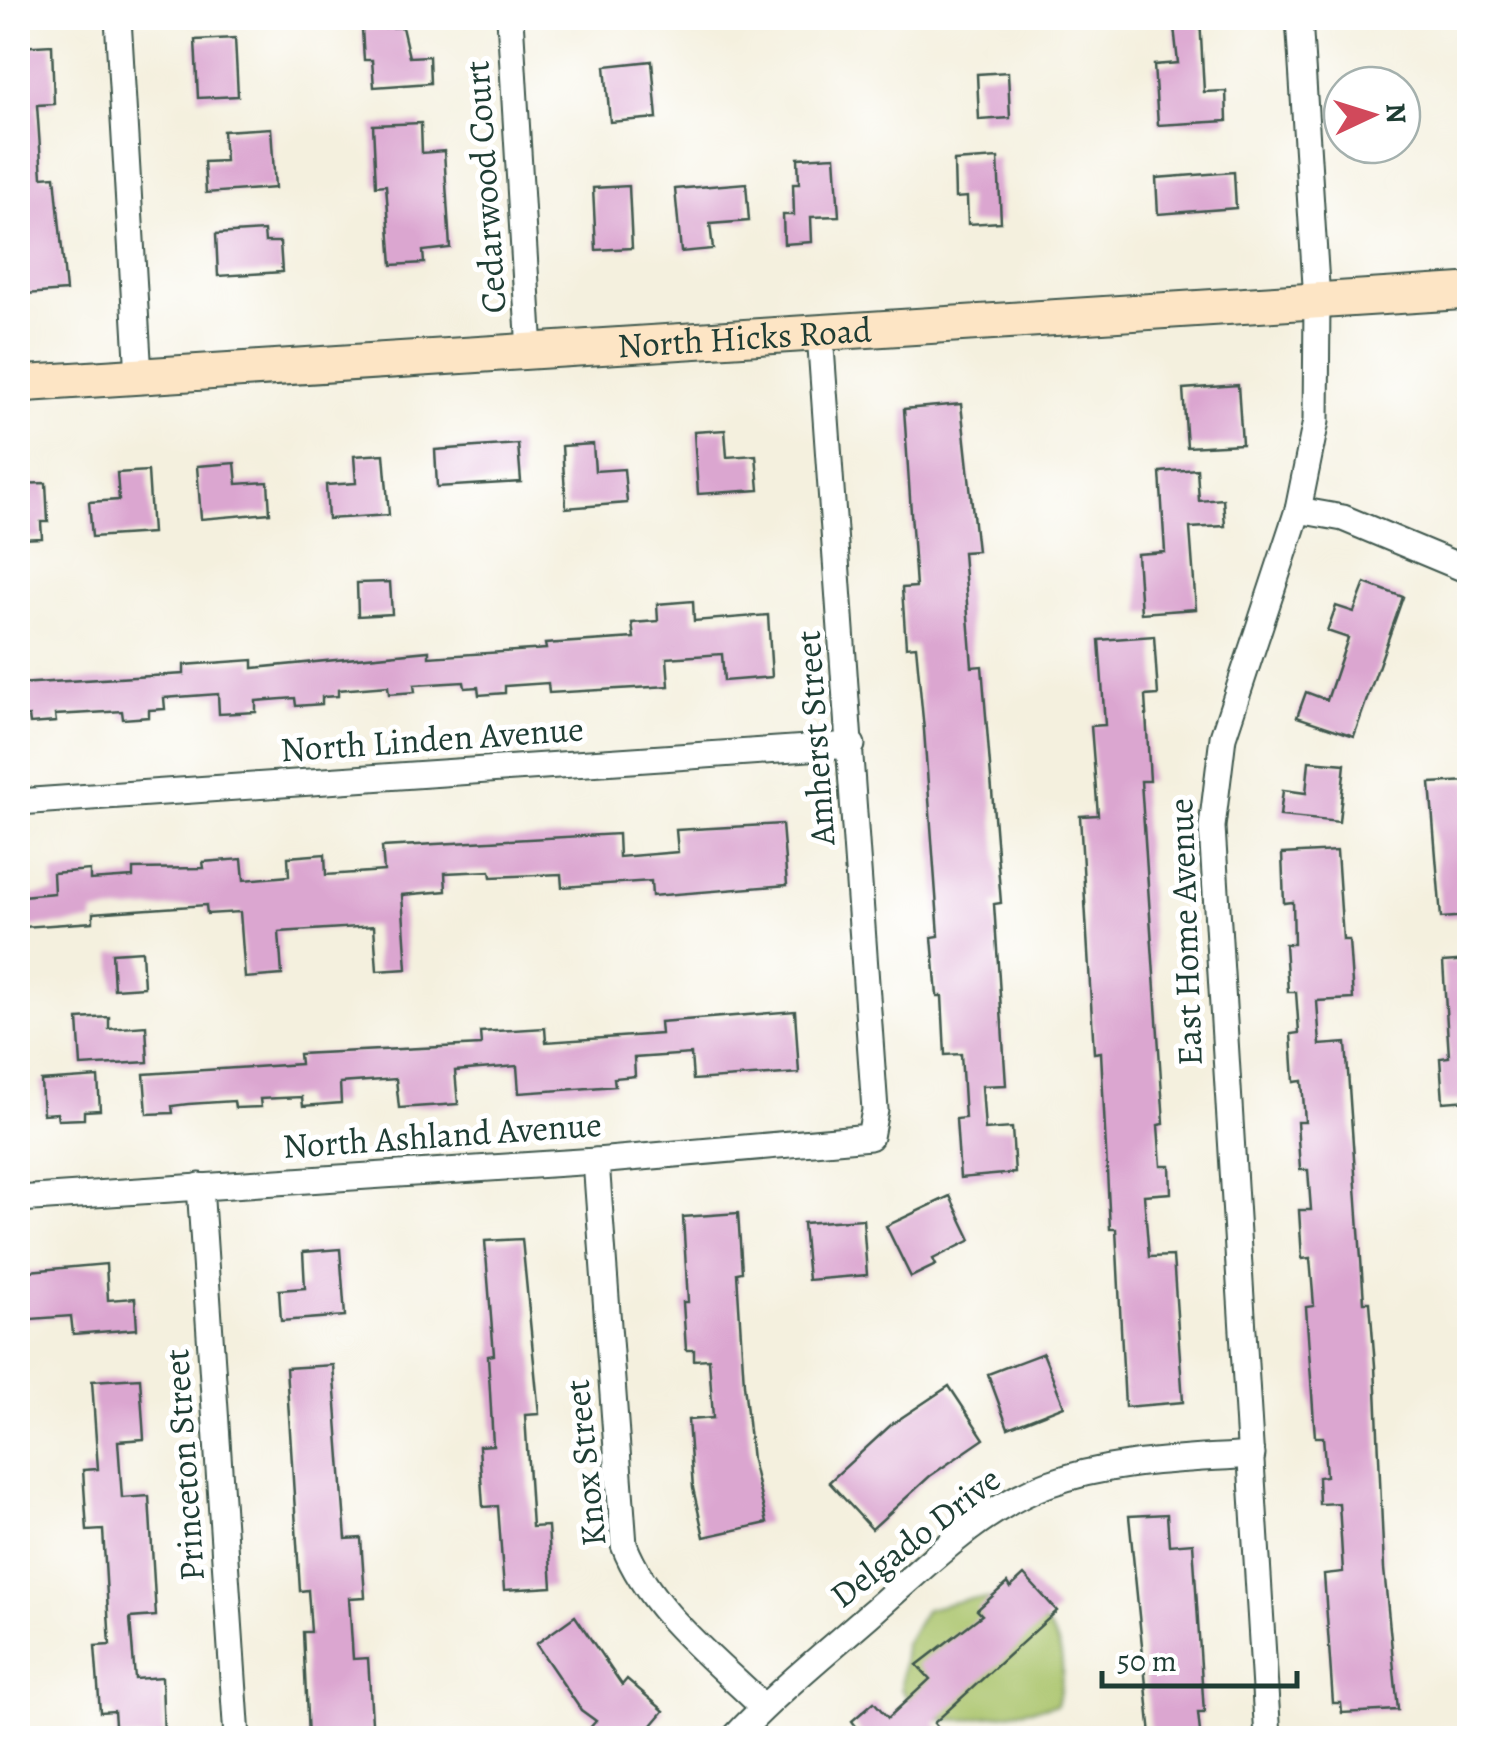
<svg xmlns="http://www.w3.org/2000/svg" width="1487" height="1756" font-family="Alegreya,serif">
	<rect width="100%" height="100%" fill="#fff"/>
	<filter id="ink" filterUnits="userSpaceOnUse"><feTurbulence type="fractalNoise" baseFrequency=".01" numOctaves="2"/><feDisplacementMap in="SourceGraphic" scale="20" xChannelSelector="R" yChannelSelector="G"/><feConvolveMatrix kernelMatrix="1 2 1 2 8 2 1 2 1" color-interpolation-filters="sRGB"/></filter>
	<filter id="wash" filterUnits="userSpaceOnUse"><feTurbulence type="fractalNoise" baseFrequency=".0048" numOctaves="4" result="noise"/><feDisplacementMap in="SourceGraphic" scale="40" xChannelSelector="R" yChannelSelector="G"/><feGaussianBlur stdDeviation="2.25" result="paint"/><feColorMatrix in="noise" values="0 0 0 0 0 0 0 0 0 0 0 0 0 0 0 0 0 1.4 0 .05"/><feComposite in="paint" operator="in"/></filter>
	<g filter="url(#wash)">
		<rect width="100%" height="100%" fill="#f4f0de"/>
		<path fill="#a8c268" stroke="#64804e" stroke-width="2.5" d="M1016,1598C1058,1628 1071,1653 1057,1705L965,1720L922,1719L901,1689L905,1644L926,1609L968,1599Z"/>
		<g id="blocks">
			<g fill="#dba6d0">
				<path d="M1173,18H1200L1204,92L1226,91L1227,121L1158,125L1154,65L1178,63Z"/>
				<path d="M402,27L409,57L429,56L430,83L374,87L372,60H364L362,29Z"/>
				<path d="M235,38L238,96L198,98L195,40Z"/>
				<path d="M52,45L54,104L37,105L42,177L55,176L66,291L26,294L18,202V47Z"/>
				<path d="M652,61L657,118L610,122L605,66Z"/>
				<path d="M1008,72L1010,118L979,120L977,74Z"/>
				<path d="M421,123L422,153L444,151L450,248L423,251L424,263L392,265L386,185L376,186L373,125Z"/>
				<path d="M271,128L275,188L206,193L204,162L225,161L223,131Z"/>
				<path d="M835,156L839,216L811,217L812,242L784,244L783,215H794L793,184H799L798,158Z"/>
				<path d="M998,158L1001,222L968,224L967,197L955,198L954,161Z"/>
				<path d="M1234,172L1236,208L1158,214L1156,178Z"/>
				<path d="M746,183L749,221L710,224L713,249L681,252L675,189Z"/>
				<path d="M629,186L632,248L596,250L593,188Z"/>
				<path d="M264,231L265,242H280L282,272L218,276L216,234Z"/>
				<path d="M1238,385L1242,444L1187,447L1183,389Z"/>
				<path d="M961,404L977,551L963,552L972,667L982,666L1001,903L994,904L1006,1085L982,1086L985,1130L1012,1128L1015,1173L960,1178L956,1119L965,1118L961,1054L945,1055L942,996H937L932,937L939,936L924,730L916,646L906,647L902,588L916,587L904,409Z"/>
				<path d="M725,430L727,457L756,455L759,490L698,494L694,432Z"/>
				<path d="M518,444L521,482L437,487L435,450Z"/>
				<path d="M593,444L595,471L624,469L627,503L566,508L562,446Z"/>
				<path d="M384,454L389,515L328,519L326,485L356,483L354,456Z"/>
				<path d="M235,463L237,484L268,482L270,513L201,519L197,466Z"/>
				<path d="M1197,469L1199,501L1223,499L1225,526L1190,528L1196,609L1141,613L1137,554L1165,552L1160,472Z"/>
				<path d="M148,471L152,533L92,537L89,502L119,500L117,473Z"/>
				<path d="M46,483L48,522H41L42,538L18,539V484Z"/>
				<path d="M390,582L392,614L358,616L357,583Z"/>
				<path d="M1365,583L1403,597L1354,736L1297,717L1306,692L1327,700L1348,638L1327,631L1336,606L1354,612Z"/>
				<path d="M693,601L694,621L768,615L772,677L724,681L722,654L667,658L669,686L549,693L548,683L505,686V693L479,695L478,687L465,688L464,682L414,685L415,692L389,694L388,686L338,690V696L322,697V704L296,706L295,698L256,701V712L219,714L218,694L164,698L165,709L149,710V717L123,719L122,711L108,712L55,715L56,722L30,724L29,716L18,717V684L184,674V665L253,660V668L429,651V657L546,649L545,644L634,638L632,623L658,621L657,604Z"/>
				<path d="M1154,636L1158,695L1145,696L1150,781H1141L1164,1124L1158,1125L1161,1166H1170L1171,1193L1144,1195L1149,1257L1173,1256L1183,1402L1125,1407L1116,1229H1110L1101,1052L1094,1053L1080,816L1098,815L1091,726L1105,725L1099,640Z"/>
				<path d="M1309,761L1345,764L1339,822L1280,816L1283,790L1306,793Z"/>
				<path d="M1470,781V916L1441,918L1430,783Z"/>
				<path d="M782,824L787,885L652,896L651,881L562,887L561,874L491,877L490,871L445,873L446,891L402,895L407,969L377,971L374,926L279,932L282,975L245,978L240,912L207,914L206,905L93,913V922L24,927L22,896L54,893L53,873L90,870V880L133,877V869L204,868L203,862L242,859L244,880L289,876L288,857L325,854L326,875L384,871L382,847L618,834L619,857L678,852L676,830Z"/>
				<path d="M1337,851L1343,940H1349L1353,999L1317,1001L1320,1045L1346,1043L1364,1302H1370L1375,1366L1384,1569L1398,1710L1342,1713L1341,1703H1333L1324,1574L1343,1572L1339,1503L1319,1504L1318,1477L1326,1476L1323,1437H1315L1306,1307L1314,1306L1310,1258L1302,1259L1299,1210H1311L1308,1170H1300L1297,1122H1305L1302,1081L1294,1082L1291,1034L1299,1033L1296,992H1288L1285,944H1294L1293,902L1284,903L1282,854Z"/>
				<path d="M142,951L144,987L114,989L112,953Z"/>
				<path d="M1470,960V1100L1443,1102L1440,1058L1449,1057L1443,962Z"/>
				<path d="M795,1011L799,1073L693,1080L691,1054L634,1058L635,1076L614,1078L615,1086L576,1089L519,1093L517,1066L455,1071L458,1104L399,1108L396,1079L340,1083L341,1103L303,1106L302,1097L260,1099L261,1107L235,1108L234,1101L188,1104L172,1106L173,1113L147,1114L144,1074L300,1064L299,1054L481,1045L480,1032L545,1028L546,1042L661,1034L660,1022Z"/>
				<path d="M109,1017V1029L146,1026L148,1062L81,1066L78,1019Z"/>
				<path d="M98,1077L100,1110L84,1111V1119L58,1120L57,1113L43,1114L41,1081Z"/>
				<path d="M950,1196L971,1240L933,1259L936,1265L911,1277L886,1226Z"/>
				<path d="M738,1213L742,1272L737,1273L744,1384L752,1460L767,1523L704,1537L693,1488L688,1420L713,1418L709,1359L694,1360V1350H686L683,1302H688L683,1217Z"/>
				<path d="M863,1219L867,1275L808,1280L803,1223Z"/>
				<path d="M522,1239L539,1414L525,1415L532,1527L548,1526L552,1587L504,1590L498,1506L483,1507L479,1446L493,1445L488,1356L494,1355L485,1241Z"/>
				<path d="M340,1249L345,1316L281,1321L279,1290L305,1288L303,1252Z"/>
				<path d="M106,1264L108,1300L135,1298L137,1329L73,1334L71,1316L18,1320V1272Z"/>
				<path d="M1043,1353L1064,1406L1008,1428L988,1374Z"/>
				<path d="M333,1365L346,1539L361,1538L365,1597L349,1598L353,1659L368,1658L373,1738H308L303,1632H311L308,1590L300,1591L286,1368Z"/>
				<path d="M140,1378L144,1439L118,1441L122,1498L149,1496L156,1616L130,1618L135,1679L162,1677L164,1738H116L114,1711L100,1712L95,1646L110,1645L103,1530L87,1531L83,1470L98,1469L92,1381Z"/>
				<path d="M949,1386L984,1439L930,1476L872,1529L829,1482L892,1424Z"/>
				<path d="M1167,1514L1169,1545L1193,1543L1204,1713H1198L1200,1732L1151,1735L1129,1516Z"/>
				<path d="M1024,1575L1057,1611L934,1723L939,1729L928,1738H865L852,1721L874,1702L888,1718L930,1679L917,1665L982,1615L977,1610L1007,1583L1010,1588Z"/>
				<path d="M575,1616L622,1685L627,1679L664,1711L641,1738H581L596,1721L581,1710L536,1644Z"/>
			</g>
		</g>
	</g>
	<g filter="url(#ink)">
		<use href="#blocks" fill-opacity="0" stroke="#3f584e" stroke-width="2.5"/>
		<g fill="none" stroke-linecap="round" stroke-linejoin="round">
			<defs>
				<g id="street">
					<path d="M118,18L139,376"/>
					<path d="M510,18L530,351"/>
					<path d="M1298,510L1343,518L1470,571"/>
					<path d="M18,802L852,745"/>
					<path d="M596,1161L624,1545C649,1610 714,1659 763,1707"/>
					<path d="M200,1186L237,1738"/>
					<path d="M18,1199L596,1161L870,1137L875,1110L820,333"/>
					<path d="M734,1738C776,1693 823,1655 870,1614C923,1568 980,1509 1048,1484C1113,1460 1184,1460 1252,1455"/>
					<path d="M1268,1738L1212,827L1223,737L1298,510L1316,421L1317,301L1299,18"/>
				</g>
				<g id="secondary">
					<path id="s1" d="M18,384L1470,291"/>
				</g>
			</defs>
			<use href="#street" stroke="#3f584e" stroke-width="29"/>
			<use href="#secondary" stroke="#3f584e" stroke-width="39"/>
			<use href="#street" stroke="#fff" stroke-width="25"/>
			<use href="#secondary" stroke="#fde5c5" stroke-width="35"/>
		</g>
	</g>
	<g text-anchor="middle" stroke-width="10" stroke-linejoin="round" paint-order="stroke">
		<g font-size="35" fill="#1f3d34" stroke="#fff">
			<text transform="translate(485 187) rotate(-94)" y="12">Cedarwood Court</text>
			<text dy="12" stroke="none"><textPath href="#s1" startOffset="728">North Hicks Road</textPath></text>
			<text transform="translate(815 738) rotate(-94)" y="12">Amherst Street</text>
			<text transform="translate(432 739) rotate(-4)" y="12">North Linden Avenue</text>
			<text transform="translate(1185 932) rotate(-92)" y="12">East Home Avenue</text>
			<text transform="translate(442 1135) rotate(-4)" y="12">North Ashland Avenue</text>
			<text transform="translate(585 1463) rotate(-96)" y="12">Knox Street</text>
			<text transform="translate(184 1465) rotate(-94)" y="12">Princeton Street</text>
			<text transform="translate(915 1537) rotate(-38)" y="12">Delgado Drive</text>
		</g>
	</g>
	<rect width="1487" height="1756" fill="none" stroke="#fff" stroke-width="60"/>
	<g transform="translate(1372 115) rotate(86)"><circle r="48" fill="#ffffff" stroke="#a5b1ae" stroke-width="2.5"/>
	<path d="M0-8L18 38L0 25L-18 38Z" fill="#d1495b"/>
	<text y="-15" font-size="28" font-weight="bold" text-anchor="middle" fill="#1f3d34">N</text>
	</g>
	<path d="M1102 1671v15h195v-15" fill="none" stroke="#1f3d34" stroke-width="5"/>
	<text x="1117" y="1671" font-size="30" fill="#1f3d34" stroke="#ffffff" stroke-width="8" paint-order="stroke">50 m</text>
</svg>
